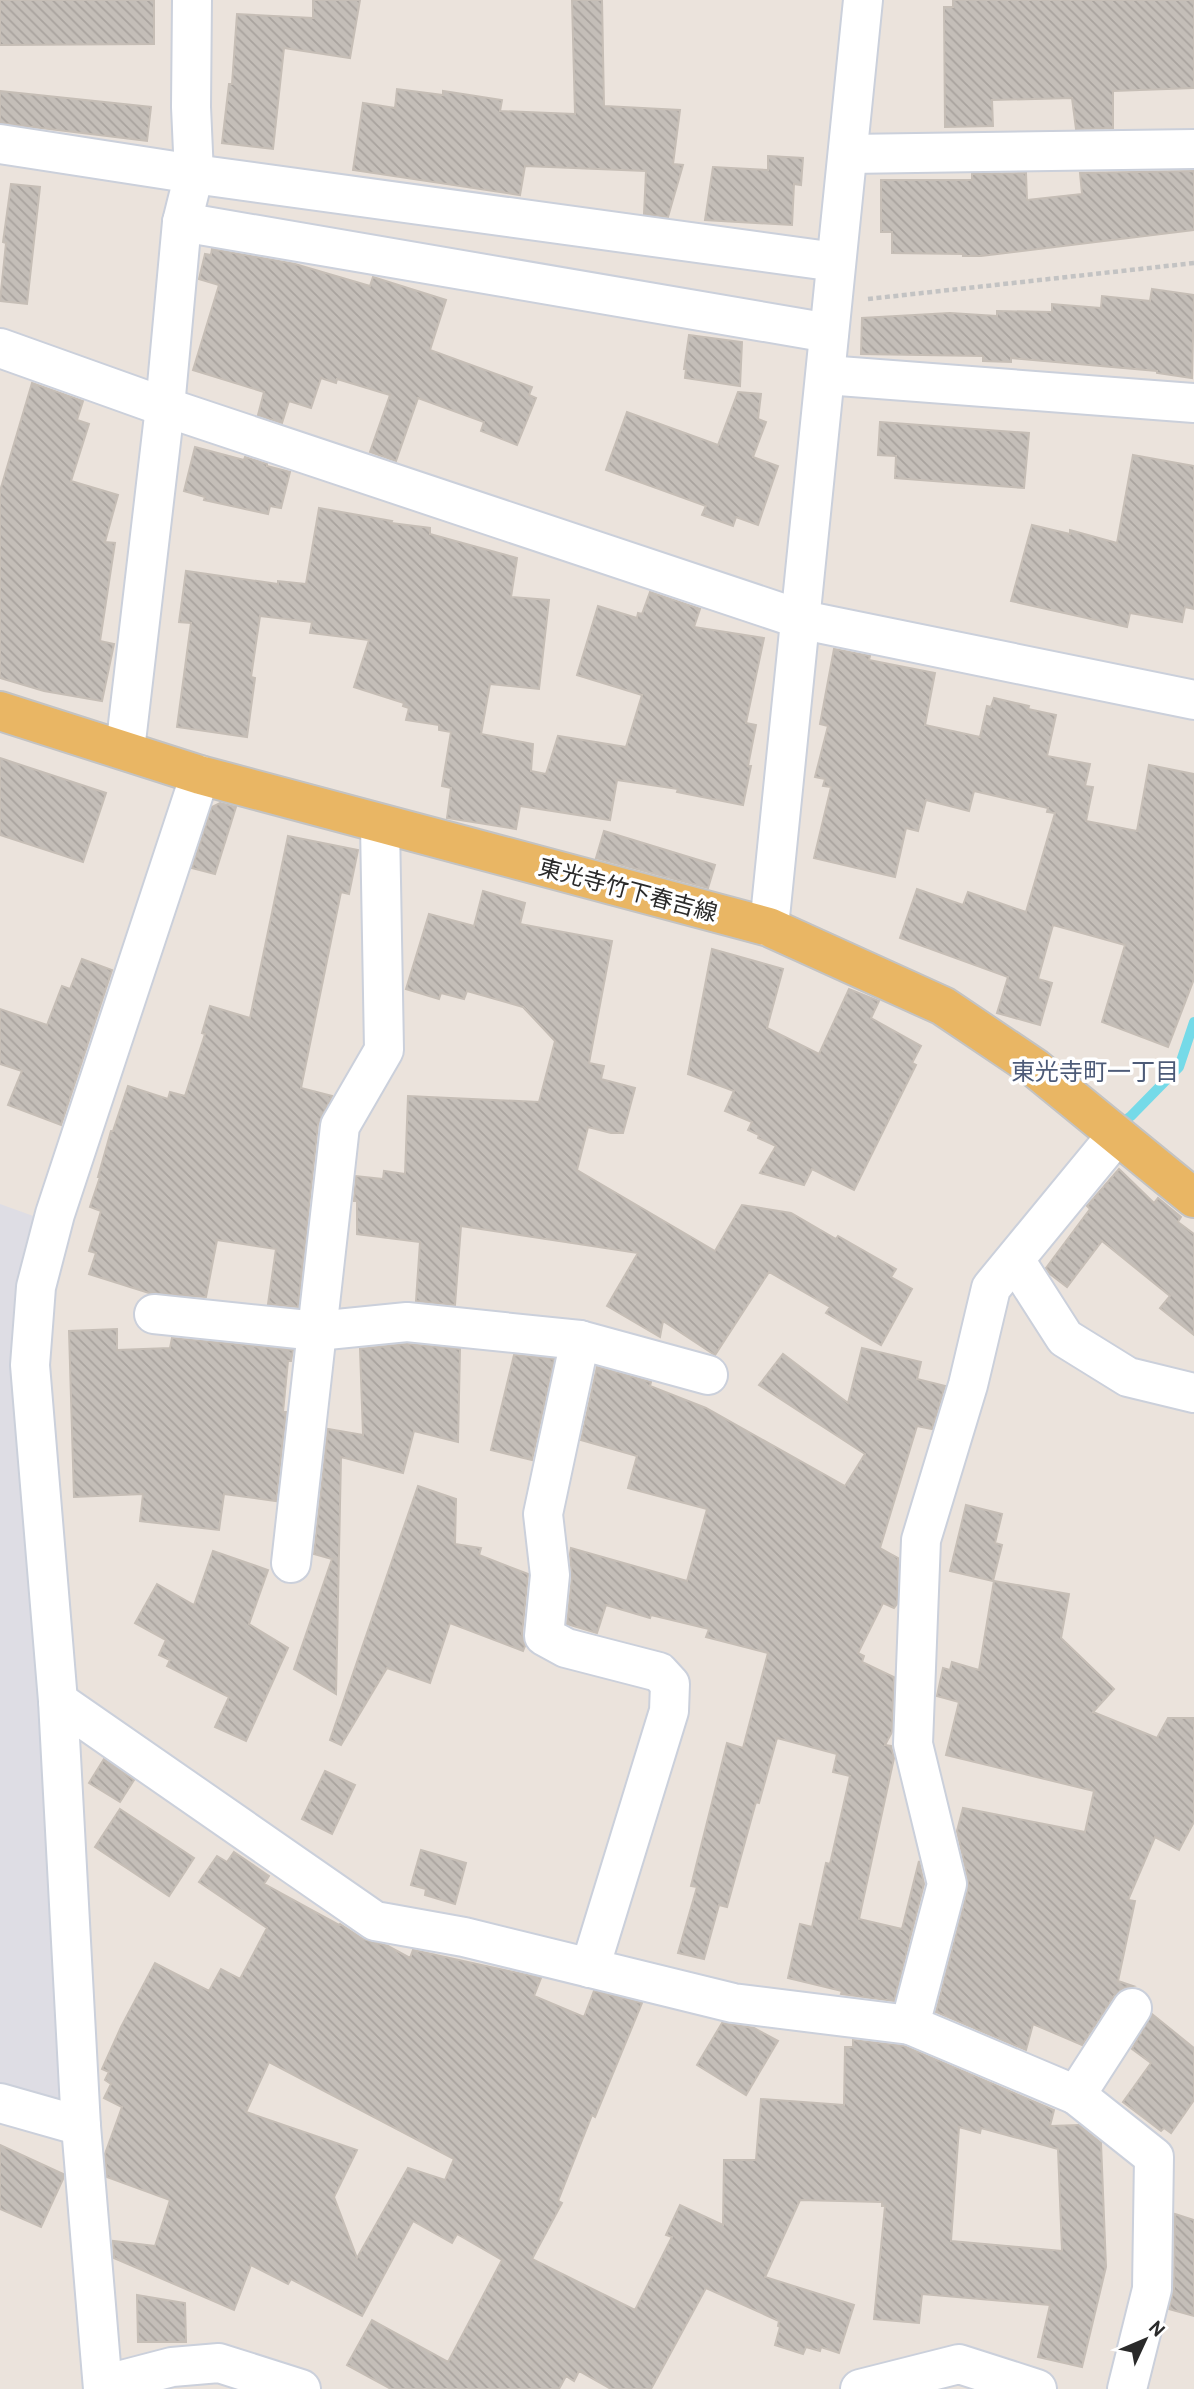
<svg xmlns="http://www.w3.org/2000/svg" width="1194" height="2389" font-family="Overpass,'Noto Sans JP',sans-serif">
	<defs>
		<pattern id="building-back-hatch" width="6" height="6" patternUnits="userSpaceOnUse" patternTransform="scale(1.75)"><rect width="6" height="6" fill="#c4beb8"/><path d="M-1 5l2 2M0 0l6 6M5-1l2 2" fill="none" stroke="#a9a39e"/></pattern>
	</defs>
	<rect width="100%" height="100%" fill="#ebe3dc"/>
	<path fill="#dedde4" d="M0,1204L36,1217L31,1566L63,2113L0,2094Z"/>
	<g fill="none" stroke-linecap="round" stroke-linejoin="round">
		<path stroke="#75dae8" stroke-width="10" d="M1117,1126L1131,1116L1179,1067L1194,1022"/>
	</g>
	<g fill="url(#building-back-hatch)" stroke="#c6beb6" stroke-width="2" fill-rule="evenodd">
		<path d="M0,0H154V44L0,45Z"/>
		<path d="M313,0H360L350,58L284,48L273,149L222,143L229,84H232L237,14L313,18Z"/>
		<path d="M572,0H602L604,106L680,110L673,164L683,165L668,217L644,214L646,171L525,166L520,195L353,170L363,103L395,108L397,89L443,95V91L502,100L500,111L575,114Z"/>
		<path d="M953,0H1194V88L1113,91V128L1076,129L1072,98L992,100L993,126L945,127L944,7H953Z"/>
		<path d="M0,91L151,107L147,141L0,123Z"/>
		<path d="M768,156L803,158L801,185L794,184L792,225L705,220L713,167L768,170Z"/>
		<path d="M1194,171V230L981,256H963V254L892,253V232H881V180H972V174L1026,173L1027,200L1082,194L1080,173Z"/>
		<path d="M11,184L40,187L27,304L0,301L6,243L3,242Z"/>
		<path d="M212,249L295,264L370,286L373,277L446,300L430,350L532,387L529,395L536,398L517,445L481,431L484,422L418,398L396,461L370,452L390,395L337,379L336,383L321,378L311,408L289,401L282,423L258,415L264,392L193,370L219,285L199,279L205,254L211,255Z"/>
		<path d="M1152,289L1194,295L1192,378L1157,373V371L1011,358V362L983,361V356L861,354L862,318L950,313L997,316V311L1052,312V304L1101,308L1102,296L1150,301Z"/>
		<path d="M689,335L742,342L740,386L685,378L686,369H684Z"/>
		<path d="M32,383L83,401L77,420L89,424L71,481L118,495L105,542L115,543L100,641L114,644L102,701L44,691L0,678V491Z"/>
		<path d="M738,392L761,394L758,419L766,422L753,457L778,466L758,525L736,517L733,526L702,515L706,506L606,470L627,412L718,445Z"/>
		<path d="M880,422L1029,433L1024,488L895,478L896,456L878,455Z"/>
		<path d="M195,447L244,460L245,457L267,464V466L290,472L281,508L270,506L268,514L204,500L205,497L184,491Z"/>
		<path d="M1133,455L1194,466V609L1185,607L1182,622L1130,613L1127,627L1011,601L1032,525L1070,534V530L1117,543Z"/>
		<path d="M319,508L392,521L391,523L430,528V534L517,558L511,597L549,600L539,689L490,684L481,734L533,744L531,771L546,774L558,736L626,747L642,695L577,675L598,606L637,618L638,613L642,614L650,592L700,609L694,627L764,638L746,723L756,725L748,766H751L743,805L677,792L678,789L617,780L610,820L520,806L516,829L447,818L451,788L442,786L451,732L439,730V725L406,720L409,708L403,706L404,703L354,687L369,640L310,633L312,622L260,616L251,677L255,678L247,737L177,727L191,623L179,622L186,571L278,584V581L306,584Z"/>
		<path d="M834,649L870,656L869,660L935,673L925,725L980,737L987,706L991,707L994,698L1029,706L1028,709L1056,715L1047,756L1090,764L1085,786L1093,787L1086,821L1137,831L1149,765L1194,774V979L1168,1047L1102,1022L1125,945L1053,925L1038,979L1052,983L1040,1025L997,1013L1008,977L900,938L917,889L963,905L968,892L1026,912L1055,813L1047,812L1048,808L974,791L969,811L926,800L918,831L906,828L895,877L814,858L831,787L823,786L825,779L815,777L828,726L820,724Z"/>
		<path d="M0,758L106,793L83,862L0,835Z"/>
		<path d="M220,803L236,807L215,874L192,868L212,807Z"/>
		<path d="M604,831L715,865L708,888L596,858Z"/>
		<path d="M288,836L358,850L349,894L341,892L301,1088L332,1096L318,1124L298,1307L268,1304L276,1249L217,1240L206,1297L149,1293L89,1274L96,1253L89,1251L101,1211L90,1207L100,1177H98L111,1131H113L128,1086L168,1099L170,1092L185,1096L205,1034L202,1033L210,1006L250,1018Z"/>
		<path d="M483,891L525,903L520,924L612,941L589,1063L604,1066L601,1079L635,1088L623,1133H611L588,1127L577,1170L715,1251L742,1205L791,1213L836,1239L838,1236L896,1269L891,1277L912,1289L881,1345L826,1313L830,1307L769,1272L715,1355L663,1321L660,1337L607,1306L638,1253L461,1226L455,1305L416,1301L420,1242L357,1234V1201H354L356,1176L383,1179L384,1171L405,1174L408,1096L539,1102L555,1041L523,1007L467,991L464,999L441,993L439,999L406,989L429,914L474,926Z"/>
		<path d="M712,949L783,969L767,1028L819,1054L849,989L879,1001L871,1018L921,1046L912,1063L916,1065L854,1190L812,1169L804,1185L760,1173L776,1146L758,1138L759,1135L748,1130L752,1122L725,1111L734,1091L688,1074Z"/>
		<path d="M82,959L112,970L61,1125L8,1105L22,1071L0,1064V1009L47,1025L62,986L70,989Z"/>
		<path d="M1119,1169L1154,1203L1158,1198L1181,1217L1178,1222L1194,1234V1335L1160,1308L1170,1296L1102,1241L1067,1287L1050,1274L1046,1268L1090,1209L1087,1206Z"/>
		<path d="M117,1329V1350L170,1348L172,1338L293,1350L291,1361H288L283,1412H286L276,1501L224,1494L219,1530L140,1521L143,1494L74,1497L69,1331Z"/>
		<path d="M407,1344L460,1349L458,1442L414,1431L403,1473L341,1457L336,1694L294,1669L332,1559L314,1554L328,1429L363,1435L360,1349Z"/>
		<path d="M862,1348L921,1362L917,1379L945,1386L932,1429L917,1426L880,1548L898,1558L897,1604L894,1608L883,1603L858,1653L864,1656L862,1662L894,1677L892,1732L885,1745L891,1746L894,1758L859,1919L902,1929L919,1861L924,1884L894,2001L841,1994L842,1991L788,1978L800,1924L812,1927L826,1863L830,1864L850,1776L833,1772L837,1754L777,1738L759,1803L756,1802L727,1907L719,1905L704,1959L678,1953L697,1887L691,1886L727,1743L743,1748L768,1653L706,1637L709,1629L651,1615L650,1618L606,1605L597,1633L567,1624L572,1577L570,1554L571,1548L687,1581L707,1509L628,1488L637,1456L581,1440L597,1367L651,1382L650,1386L706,1408L845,1486L865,1454L759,1385L783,1354L848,1403Z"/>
		<path d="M514,1355L554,1359L532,1460L491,1450Z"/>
		<path d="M418,1486L456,1499L455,1544L481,1548L479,1555L528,1574L522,1634L525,1646L523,1651L450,1623L430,1683L387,1668L341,1745L330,1740Z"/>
		<path d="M966,1505L1002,1514L995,1543L1002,1545L993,1581L950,1571Z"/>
		<path d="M213,1551L268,1570L249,1624L288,1648L246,1741L215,1727L229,1697L167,1666L170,1660L159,1655L166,1640L135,1623L157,1584L194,1605Z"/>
		<path d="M994,1581L1069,1594L1061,1638L1114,1689L1093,1712L1157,1738L1168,1718H1194V1822L1179,1850L1155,1837L1128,1900L1135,1901L1118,1981L1133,1986L1123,1988L1114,1996L1082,2045L1033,2024L1026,2050L936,2012L968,1889V1879L957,1831L963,1808L1085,1832L1094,1791L946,1755L959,1702L937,1696L943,1668L950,1670L952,1662L979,1670Z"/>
		<path d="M104,1759L134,1780L120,1802L89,1783Z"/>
		<path d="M325,1771L355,1785L332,1834L302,1819Z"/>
		<path d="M120,1809L194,1858L169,1896L95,1847Z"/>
		<path d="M421,1850L466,1863L455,1904L425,1895L426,1889L411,1885Z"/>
		<path d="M234,1852L269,1876L264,1884L339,1925L340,1924L363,1939L388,1946L410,1958L413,1950L541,1978L534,1996L584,2017L594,1991L642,2003L595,2117L592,2115L558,2201L562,2203L532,2259L635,2310L672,2237L666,2235L680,2205L723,2225L724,2160H756L761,2099L844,2105L845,2047H853V2040L904,2046L1054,2110L1050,2126L1079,2125L1101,2143L1106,2267L1082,2367L1038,2357L1050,2305L922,2294L919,2323L874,2319L885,2206H882V2202L800,2200L765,2277L854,2305L839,2353L821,2347L820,2351L806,2347L803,2354L775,2345L780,2327L778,2326L779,2321L706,2288L651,2389H611L579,2371L574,2381L566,2376L559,2389H391L347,2365L372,2320L448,2362L502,2260L457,2234L452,2243L413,2221L362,2316L291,2279L288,2284L251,2265L234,2310L114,2258L113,2241L155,2246L170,2200L107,2177L105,2154L122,2107L104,2098L111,2084L105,2080L109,2072L102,2069L121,2027L155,1963L209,1991L221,1969L240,1979L267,1928L199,1882L217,1856L227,1862ZM269,2062L454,2159L445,2180L408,2168L357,2258L334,2197L357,2150L246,2112ZM959,2127L980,2133L981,2128L1058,2149L1062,2251L951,2241Z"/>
		<path d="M1152,2014L1194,2048V2100L1171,2133L1164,2128L1161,2131L1123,2102L1151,2063L1132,2049Z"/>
		<path d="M722,2023L754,2028L778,2041L746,2095L697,2065Z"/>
		<path d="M0,2145L63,2174V2179L41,2227L0,2209Z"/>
		<path d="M1175,2214L1194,2220V2316L1169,2309L1174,2289Z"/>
		<path d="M137,2295L185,2303L186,2342H138Z"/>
	</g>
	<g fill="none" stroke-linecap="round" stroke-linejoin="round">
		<defs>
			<g id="minor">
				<path d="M0,144L194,174L836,262"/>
				<path d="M848,154L1194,149"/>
				<path d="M182,222L829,333"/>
				<path d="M0,348L165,407L803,620L1194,700"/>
				<path d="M826,375L1194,403"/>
				<path d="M125,750L165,407L182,222L194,174L191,107L192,0"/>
				<path d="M769,927C803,618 833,309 863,0"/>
				<path d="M1015,1260L1065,1338L1128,1377L1194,1393"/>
				<path d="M154,1314L317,1331L407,1322L580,1340L708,1375"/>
				<path d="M580,1340L543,1514L550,1575L544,1636L566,1648L659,1672L670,1684L669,1711L590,1968"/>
				<path d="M291,1563L340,1126L384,1050L380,825"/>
				<path d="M58,1701L375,1921L464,1937L733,2003L910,2025"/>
				<path d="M1076,2095L910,2025L947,1884L913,1744L921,1540L968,1385L991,1288L1116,1136"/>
				<path d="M0,2103L81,2126"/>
				<path d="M103,2385L172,2367L219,2363L301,2389"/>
				<path d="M103,2389L81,2126L58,1701L30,1365L36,1287L55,1214L200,775"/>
				<path d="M860,2389L959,2364L1037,2389"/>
				<path d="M1127,2389L1152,2289L1154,2157L1076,2095L1132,2008"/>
			</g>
			<path id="major" d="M0,711L200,775L769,927L943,1006L1035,1068L1194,1198"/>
		</defs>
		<use href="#minor" stroke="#cbd0db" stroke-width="42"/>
		<use href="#major" stroke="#c3c3c3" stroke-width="42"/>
		<path stroke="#c3c3c3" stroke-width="4.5" stroke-dasharray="5 3.5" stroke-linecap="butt" d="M868,299L1194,263"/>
		<use href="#minor" stroke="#fff" stroke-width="38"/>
		<use href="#major" stroke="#e9b664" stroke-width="38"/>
	</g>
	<g text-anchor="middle" stroke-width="7" stroke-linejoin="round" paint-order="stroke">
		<g font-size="23" fill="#2a2a2a" stroke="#fff">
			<text transform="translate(628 890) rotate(15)" y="8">東光寺竹下春吉線</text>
		</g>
		<g font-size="24" fill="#4d5b78" stroke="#fff">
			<text x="1095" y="1080">東光寺町一丁目</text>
		</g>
	</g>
	<g transform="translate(1145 2340) rotate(46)" stroke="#ffffff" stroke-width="5" paint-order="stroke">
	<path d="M0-5L12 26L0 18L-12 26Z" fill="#2a2a2a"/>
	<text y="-10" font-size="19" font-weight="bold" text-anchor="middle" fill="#2a2a2a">N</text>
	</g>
</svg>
